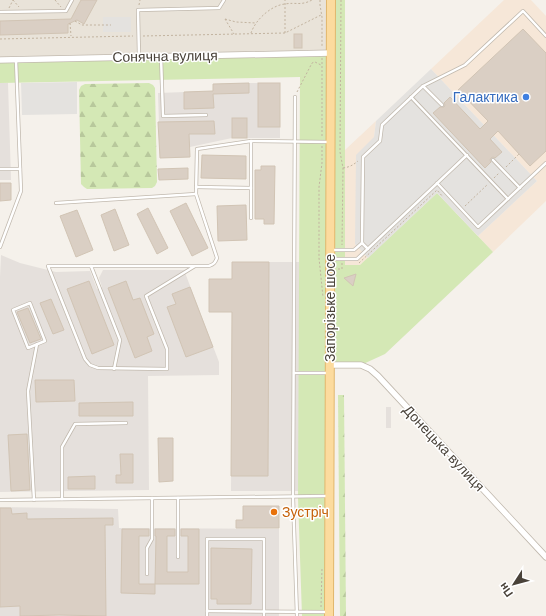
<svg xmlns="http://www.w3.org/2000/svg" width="546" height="616" font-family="Arial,sans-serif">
	<defs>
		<pattern id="forest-firs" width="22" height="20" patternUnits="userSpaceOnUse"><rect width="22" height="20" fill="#d4e8b5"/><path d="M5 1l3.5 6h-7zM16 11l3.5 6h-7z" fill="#b8c89c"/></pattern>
	</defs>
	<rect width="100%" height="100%" fill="#f5f1eb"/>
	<path fill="#e9e3d9" d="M0,0H326L327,50L0,57Z"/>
	<g fill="#f6e7d8">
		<path d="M504,0H531L546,16V201L493,252L478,236L537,181L431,69Z"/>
		<path d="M376,121L374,137L355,244L368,258L360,265H345V150Z"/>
	</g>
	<g fill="#e5e0dc">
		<path d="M0,83H8L11,180H0Z"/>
		<path d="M249,83H280V138H232L190,147V157L160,158L158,93L213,91V84Z"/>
		<path d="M1,255L20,263L56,272L90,271L97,289L102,287L99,278L103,270H184L219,362V375L148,376L149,490L0,492V277Z"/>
		<path d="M232,262H299V491H231Z"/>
		<rect x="386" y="407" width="5" height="21"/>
		<path d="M0,507L118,509L119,528L279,529V616H0Z"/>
	</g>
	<g fill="#d4e8b5">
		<path d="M335,0H345V265H360L437,193L493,252L385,354L361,365H335Z"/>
		<path d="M327,56L325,616H302L298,498L300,77L0,83V62Z"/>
	</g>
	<g fill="url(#forest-firs)">
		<path d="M149,83L153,85L155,88L157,182L155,186L152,188L87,189L84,187L81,184L79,90L81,86L85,84Z"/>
		<path d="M338,395H344L346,616H340Z"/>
	</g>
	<g fill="#e4e2df">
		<rect x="103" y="17" width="28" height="15"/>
		<path d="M431,69L537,181L478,236L437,193L368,258L355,244L356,155L374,137L376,121Z"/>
		<path d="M77,82V114L22,115L21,83Z"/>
	</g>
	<g fill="#dacfc4" stroke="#d1c4b4">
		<path d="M81,0H97L84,24L77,20L68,24V33L0,35V21L71,19Z"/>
		<path d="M523,29L546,53V151L530,166L498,131L490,139L502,152L495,158L493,157L491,158L490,160L491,162L485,168L433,113L440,107H444L445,105L444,103L450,97L480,129L488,121L458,90Z"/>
		<rect x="294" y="34" width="8" height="14"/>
		<path d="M249,83V93L213,94L214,108L184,109V92L213,91V84Z"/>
		<rect x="258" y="83" width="22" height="44"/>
		<rect x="232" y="118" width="15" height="20"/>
		<path d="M214,121L215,134H189L190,157L160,158L158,122Z"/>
		<path d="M202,155L246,156V179L201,178Z"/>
		<path d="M261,166H275L274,224H264V219H255V170H261Z"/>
		<path d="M188,168V179L159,180L158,169Z"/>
		<path d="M0,183H11V200L0,201Z"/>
		<path d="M186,203L208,248L192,256L170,211Z"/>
		<path d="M246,205L247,240L218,241L217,206Z"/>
		<path d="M148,208L168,248L157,254L137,214Z"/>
		<path d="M115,209L129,245L114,251L101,215Z"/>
		<path d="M77,210L93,250L76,257L60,216Z"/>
		<path d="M232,262H269L268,476H231L232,312H209V279H232Z"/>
		<path d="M356,274L353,286L344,278Z"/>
		<path d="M89,281L114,345L92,354L67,289Z"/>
		<path d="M126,281L133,300L140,298L154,334L147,337L152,351L135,358L108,288Z"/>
		<path d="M190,287L213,347L186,357L167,307L176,304L172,294Z"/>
		<path d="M51,299L64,330L53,334L40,303Z"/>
		<path d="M28,308L41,339L30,343L17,312Z"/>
		<path d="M35,380H74L75,401L36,402Z"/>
		<path d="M133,402V416H79V403Z"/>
		<path d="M27,434L30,490L11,491L8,435Z"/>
		<path d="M158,438H173V481L159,482Z"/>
		<path d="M120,454H133V483H116V475H121Z"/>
		<path d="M95,476V489H68V477Z"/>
		<path d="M243,506H279V528H236V520H243Z"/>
		<path d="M0,508H11L12,514L27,513V519L113,518V525H105L106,616L59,615L20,616V606L0,607Z"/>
		<path d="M122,529H149V536H139V584H155V594L121,593Z"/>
		<path d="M155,529H175V536H167V572H188V536H181V529H199V584H155L156,536H155Z"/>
		<path d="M211,548L252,549L251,604H217V599H211Z"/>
	</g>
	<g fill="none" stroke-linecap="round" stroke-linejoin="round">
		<defs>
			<g id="service">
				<path d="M0,12L66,11L72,0"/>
				<path d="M139,56L138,10L219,8L224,0"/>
				<path d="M161,57L163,116L206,115"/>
				<path d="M423,86L442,105"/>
				<path d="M295,97L293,497L297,616"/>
				<path d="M411,97L508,199"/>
				<path d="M493,160L520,188"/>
				<path d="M0,169H20"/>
				<path d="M437,183L478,227L546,163"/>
				<path d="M196,187L251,188"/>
				<path d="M56,203L196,194"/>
				<path d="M251,218V141"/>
				<path d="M362,243L368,249"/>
				<path d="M0,247L21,191L16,60"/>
				<path d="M331,250H354L362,243L363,157L380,141L382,125L423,86L465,65L523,11L546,36"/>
				<path d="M332,259H357L467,155"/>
				<path d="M91,266L120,340L114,369"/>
				<path d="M195,266L146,296L167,349V369L98,368L90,365L85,359L48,266H209C214,264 215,263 217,258L196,194L197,149L251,141L330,142"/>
				<path d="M30,303L45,341L28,348L13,310Z"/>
				<path d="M294,373H329"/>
				<path d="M62,499V447L75,424L126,423"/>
				<path d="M0,500L327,496"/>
				<path d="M34,500L28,391L37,344"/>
				<path d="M178,557V498"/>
				<path d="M147,574V548L152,539V498"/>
				<path d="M207,611L327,612"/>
				<path d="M207,616V539H264V616"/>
			</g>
			<g id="minor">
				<path d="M0,60L331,53"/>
				<path d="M330,365H361L370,369L378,376L546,557"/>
			</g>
			<path id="primary" d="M329,616L331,0"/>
		</defs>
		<use href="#service" stroke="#c1b9ae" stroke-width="4"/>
		<use href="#minor" stroke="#c1b9ae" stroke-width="7"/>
		<use href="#primary" stroke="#e1b76d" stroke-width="10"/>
		<g stroke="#c2b39f" stroke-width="1" stroke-dasharray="2 2" stroke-linecap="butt">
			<path d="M13,0L19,7"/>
			<path d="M55,0L61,7"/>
			<path d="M320,0V5L322,17V47"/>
			<path d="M341,0L340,152L343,168L342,245"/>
			<path d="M139,5L140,0"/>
			<path d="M9,8L13,0"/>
			<path d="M225,19L236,22L256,23"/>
			<path d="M225,19L234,34"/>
			<path d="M75,21L82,25H111"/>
			<path d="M70,23L71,36"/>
			<path d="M251,33C252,30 254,26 257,22C263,14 274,5 285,4C296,2 301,6 312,0"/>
			<path d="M285,33V0"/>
			<path d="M143,36L285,33L321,15"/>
			<path d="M0,39L133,36"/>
			<path d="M322,58V137"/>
			<path d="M297,92L312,63L315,62L321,65"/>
			<path d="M322,146V163L319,187V258L323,297"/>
			<path d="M506,167L519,154"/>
			<path d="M343,168C350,167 353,165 358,161"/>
			<path d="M494,178L499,173"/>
			<path d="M465,206L488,184"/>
			<path d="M359,263L437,190L443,197"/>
			<path d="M338,269H342V262"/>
			<path d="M321,607L322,568"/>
		</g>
		<use href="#service" stroke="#fff" stroke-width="2.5"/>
		<use href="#minor" stroke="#fff" stroke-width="5.5"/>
		<use href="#primary" stroke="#fcdb9e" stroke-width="8"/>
	</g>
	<circle fill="#3f7fe0" stroke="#fff" stroke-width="1.5" cx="526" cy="97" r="4"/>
	<circle fill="#e8710a" stroke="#fff" stroke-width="1.5" cx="274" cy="512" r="4"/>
	<g text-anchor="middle" stroke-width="3" stroke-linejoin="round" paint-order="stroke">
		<g font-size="14" fill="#494239" stroke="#fff">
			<text transform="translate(165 56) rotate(-1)" y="5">Сонячна вулиця</text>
			<text transform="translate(330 308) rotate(-90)" y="5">Запорізьке шосе</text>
			<text transform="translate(444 448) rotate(47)" y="5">Донецька вулиця</text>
		</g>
		<g font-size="14" fill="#366cbe" stroke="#fff" text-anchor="end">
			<text x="518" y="102">Галактика</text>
		</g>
		<g font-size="14" fill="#c56008" stroke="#fff" text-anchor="start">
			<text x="282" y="517">Зустріч</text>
		</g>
	</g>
	<g transform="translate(514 584) rotate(234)" stroke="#ffffff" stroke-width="3" paint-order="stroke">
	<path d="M0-3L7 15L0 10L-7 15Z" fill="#494239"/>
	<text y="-6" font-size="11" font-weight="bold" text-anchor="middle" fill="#494239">Пн</text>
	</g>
</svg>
